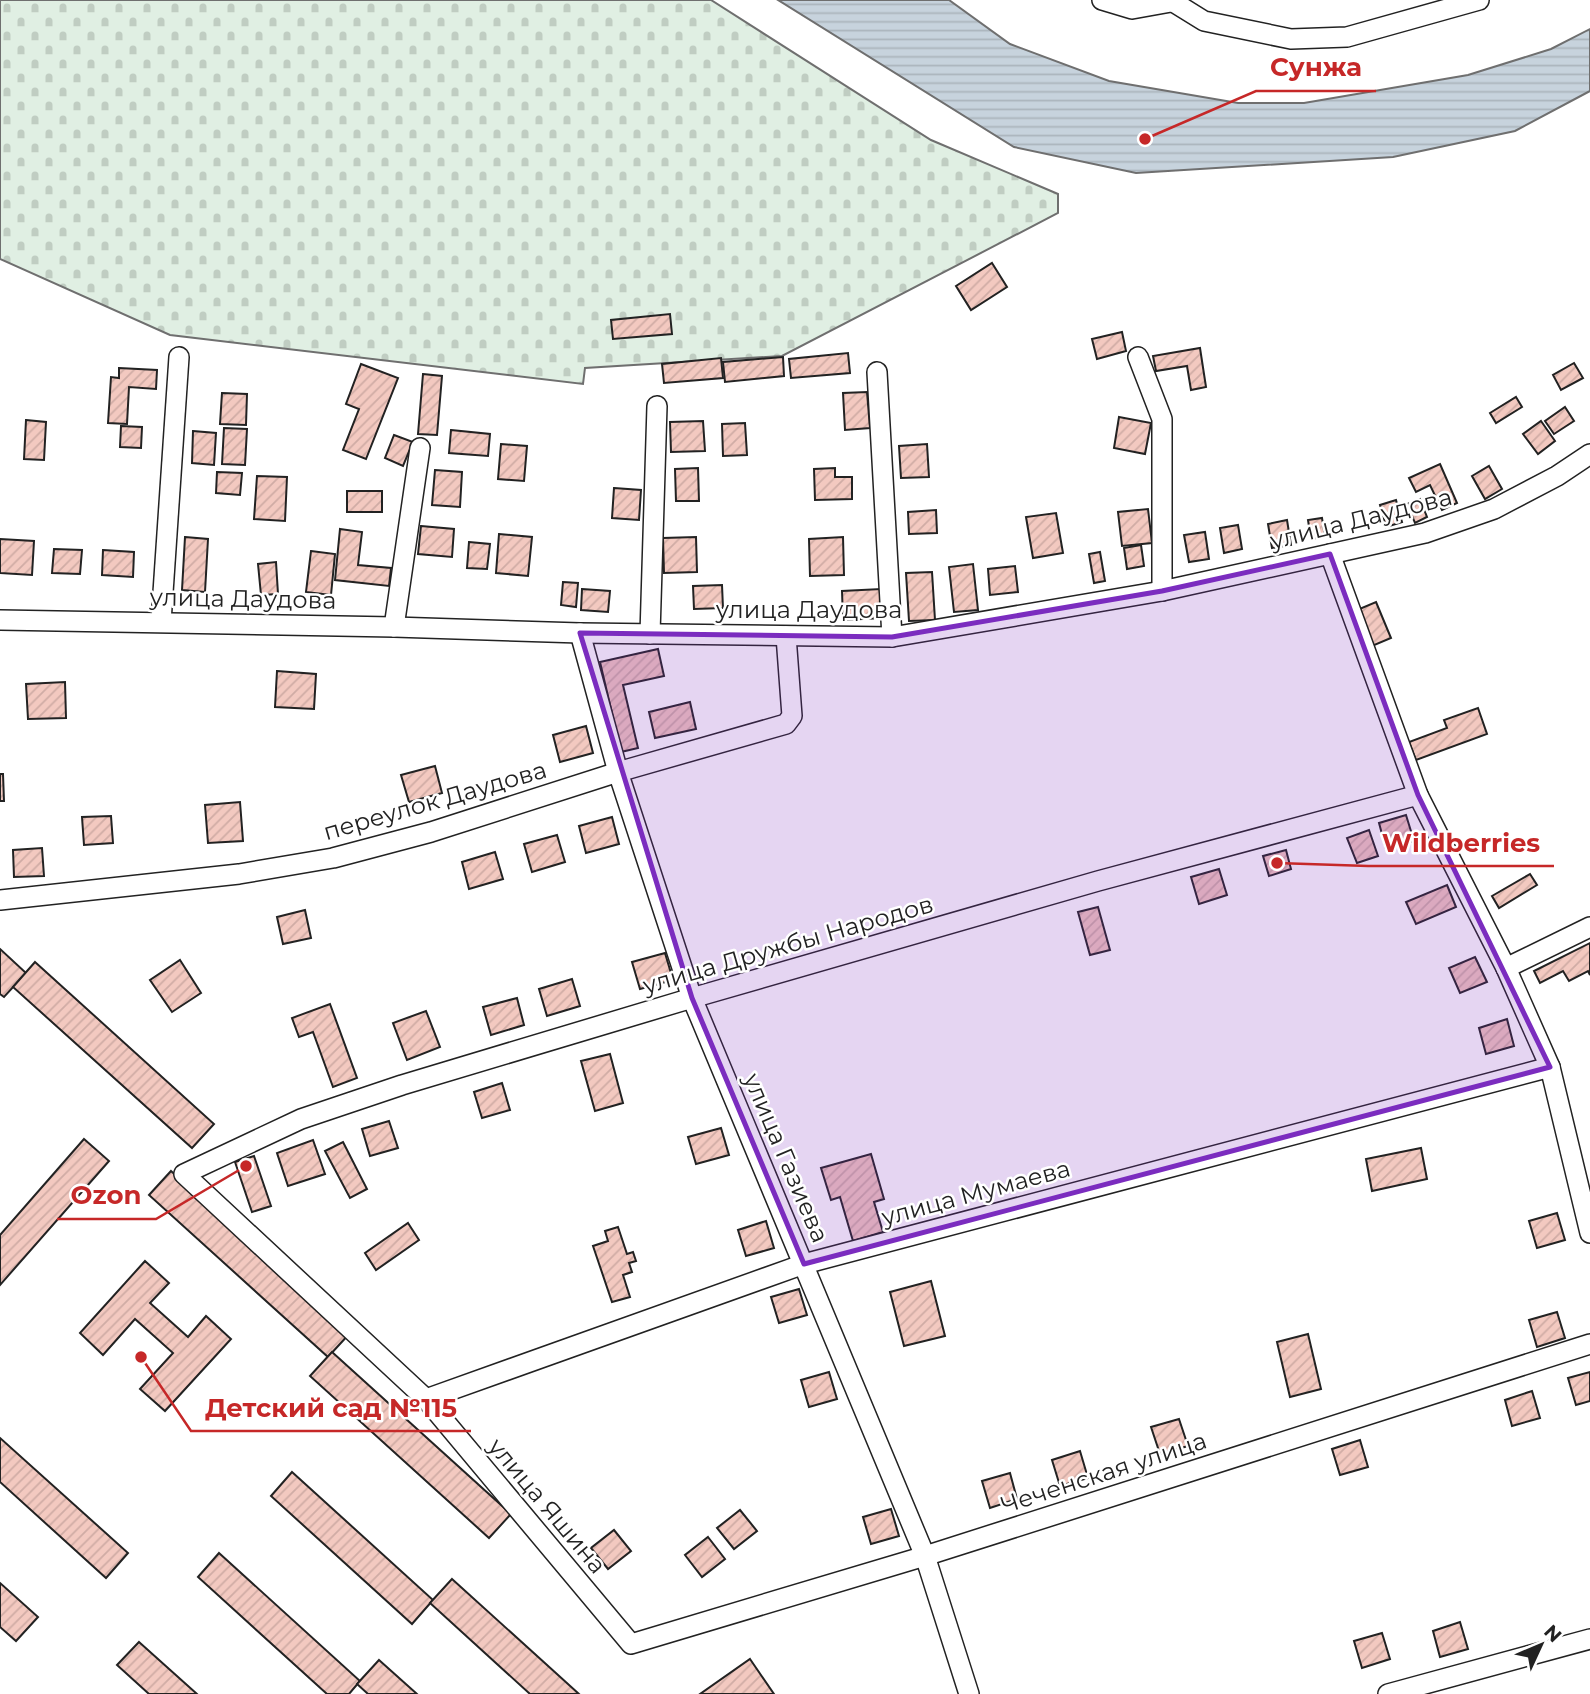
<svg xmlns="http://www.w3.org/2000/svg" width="1590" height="1694" font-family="Montserrat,sans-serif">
	<defs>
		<pattern id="cemetery-stones" width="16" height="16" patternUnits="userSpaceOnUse" patternTransform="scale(1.75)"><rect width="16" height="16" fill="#e0efe3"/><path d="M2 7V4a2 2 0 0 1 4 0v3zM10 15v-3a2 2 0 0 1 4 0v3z" fill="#c0cdc2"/></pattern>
		<pattern id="water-rules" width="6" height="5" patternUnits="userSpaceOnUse" patternTransform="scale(1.75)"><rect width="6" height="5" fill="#c7d3dd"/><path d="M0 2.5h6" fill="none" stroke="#abb5bd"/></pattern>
		<pattern id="building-hatch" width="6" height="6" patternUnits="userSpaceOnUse" patternTransform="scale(1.75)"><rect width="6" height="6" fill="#f3c9c0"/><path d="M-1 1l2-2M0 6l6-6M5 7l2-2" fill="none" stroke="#d0aca5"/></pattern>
	</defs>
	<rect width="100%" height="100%" fill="#fff"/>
	<path fill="url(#cemetery-stones)" stroke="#6f6f6f" stroke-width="2" d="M0,0H711L931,140L1058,194V213L782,356L585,368L583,384L170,335L0,259Z"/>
	<path fill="url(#water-rules)" stroke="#6f6f6f" stroke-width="2" d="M778,0H949L1010,44L1109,81L1238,103H1304L1468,75L1551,49L1590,29V91L1515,131L1393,157L1136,173L1014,147Z"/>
	<g fill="url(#building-hatch)" stroke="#222" stroke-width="2">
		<path d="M992,263L1007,287L971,310L956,286Z"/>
		<path d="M670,314L672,334L613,339L611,320Z"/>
		<path d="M1122,332L1126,351L1097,359L1092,339Z"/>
		<path d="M1200,348L1206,387L1191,390L1187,366L1156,371L1153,356Z"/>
		<path d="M848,353L850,373L791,378L789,359Z"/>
		<path d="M783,357L784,376L725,382L723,362Z"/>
		<path d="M721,358L723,378L664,383L662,364Z"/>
		<path d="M1574,363L1583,378L1561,390L1553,375Z"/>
		<path d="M361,364L398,378L366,459L343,450L359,409L346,404Z"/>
		<path d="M119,368L157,370L156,389L129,387L127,424L108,423L111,377L119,378Z"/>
		<path d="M423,374L442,376L437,435L418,434Z"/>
		<path d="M867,392L870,428L845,430L843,393Z"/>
		<path d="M222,393L247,394L246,425L220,424Z"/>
		<path d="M1516,397L1522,407L1496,423L1490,413Z"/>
		<path d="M1565,407L1574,421L1554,434L1545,421Z"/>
		<path d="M1119,417L1151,423L1145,454L1114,448Z"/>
		<path d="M26,420L46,422L44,460L24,459Z"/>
		<path d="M703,421L705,451L671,452L670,422Z"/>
		<path d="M1541,421L1555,441L1538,454L1523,434Z"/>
		<path d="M745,423L747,455L723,456L722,424Z"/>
		<path d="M121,426L142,427L141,448L120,447Z"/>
		<path d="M224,428L247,429L245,465L222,464Z"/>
		<path d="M451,430L490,434L488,456L449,453Z"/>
		<path d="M193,431L216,433L214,465L192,463Z"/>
		<path d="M394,435L413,442L403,466L385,458Z"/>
		<path d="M501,444L527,446L524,481L498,479Z"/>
		<path d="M927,444L929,477L901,478L899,446Z"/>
		<path d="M1440,464L1457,503L1442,510L1430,485L1416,492L1409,478Z"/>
		<path d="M1489,466L1502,489L1485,499L1472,476Z"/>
		<path d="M698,468L699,501H676L675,469Z"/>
		<path d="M835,468V477H852V499L815,500L814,469Z"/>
		<path d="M435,470L462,472L460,507L432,505Z"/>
		<path d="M217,472L242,473L240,495L216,493Z"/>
		<path d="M257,476L287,477L285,521L254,519Z"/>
		<path d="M614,488L641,490L639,520L612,518Z"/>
		<rect x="347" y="491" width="35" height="21"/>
		<path d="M1420,499L1427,517L1415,523L1407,504Z"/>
		<path d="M1396,500L1402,522L1386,527L1380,505Z"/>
		<path d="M1148,509L1152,543L1122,546L1118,512Z"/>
		<path d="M936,510L937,533L909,534L908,512Z"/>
		<path d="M1056,513L1063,553L1033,558L1026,517Z"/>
		<path d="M1322,518L1325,537L1311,539L1308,520Z"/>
		<path d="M1287,520L1291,545L1272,548L1268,524Z"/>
		<path d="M1238,525L1242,549L1224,553L1220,528Z"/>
		<path d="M421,526L454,529L452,557L418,554Z"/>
		<path d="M340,529L362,532L358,565L391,568L389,586L335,580Z"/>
		<path d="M1205,532L1209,559L1189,562L1184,535Z"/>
		<path d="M499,534L532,537L528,576L496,573Z"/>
		<path d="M185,537L208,539L205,592L182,590Z"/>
		<path d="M696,537L697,572L664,573L663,538Z"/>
		<path d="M843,537L844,575L810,576L809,539Z"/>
		<path d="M0,539L34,541L32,575L0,573Z"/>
		<path d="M469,542L490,544L487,569L467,568Z"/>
		<path d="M1141,545L1144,566L1127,569L1124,548Z"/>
		<path d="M54,549L82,550L80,574L52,573Z"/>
		<path d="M103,550L134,552L133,577L102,575Z"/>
		<path d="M311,551L335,554L331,595L306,592Z"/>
		<path d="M1100,552L1105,581L1094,583L1089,554Z"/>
		<path d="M276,562L278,594L261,595L258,564Z"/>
		<path d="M973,564L978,610L954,612L949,567Z"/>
		<path d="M1015,566L1018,592L990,595L988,569Z"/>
		<path d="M932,572L935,620L909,621L906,573Z"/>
		<path d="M563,582L578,583L576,607L561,605Z"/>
		<path d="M722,585L723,608L694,609L693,586Z"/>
		<path d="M582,589L610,591L608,612L581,610Z"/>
		<path d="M881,589L883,618L843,620L842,591Z"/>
		<path d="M1376,602L1391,638L1372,646L1357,610Z"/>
		<path d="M658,649L664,676L623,685L638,748L621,752L600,662Z"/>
		<path d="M277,671L316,674L314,709L275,707Z"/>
		<path d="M65,682L66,718L28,719L26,684Z"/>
		<path d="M690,702L696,729L655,738L649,712Z"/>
		<path d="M1478,708L1487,734L1416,760L1409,742L1447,728L1444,720Z"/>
		<path d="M586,726L593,753L560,762L553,735Z"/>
		<path d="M435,766L442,793L409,802L401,775Z"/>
		<path d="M0,774H3L4,801H0Z"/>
		<path d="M240,802L243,841L208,843L205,805Z"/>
		<path d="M1406,815L1414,841L1386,849L1379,823Z"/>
		<path d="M111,816L113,843L84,845L82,817Z"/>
		<path d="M612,817L619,844L586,853L579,826Z"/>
		<path d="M1369,830L1378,856L1357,863L1347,838Z"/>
		<path d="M557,835L565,862L532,872L524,844Z"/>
		<path d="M42,848L44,876L14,877L13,850Z"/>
		<path d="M1286,850L1291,869L1269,876L1263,856Z"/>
		<path d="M495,852L503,879L469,889L462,862Z"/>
		<path d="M1219,869L1227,895L1199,904L1191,877Z"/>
		<path d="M1530,874L1537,885L1499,908L1492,896Z"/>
		<path d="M1447,885L1456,907L1416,924L1406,902Z"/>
		<path d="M1098,907L1110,950L1090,955L1078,912Z"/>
		<path d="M305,910L311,938L283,944L277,917Z"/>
		<path d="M1590,943V975L1588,971L1569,981L1563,971L1540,983L1534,971Z"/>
		<path d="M0,949L26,973L4,997L0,994Z"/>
		<path d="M665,953L673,980L640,989L632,962Z"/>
		<path d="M1475,957L1487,982L1460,993L1449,968Z"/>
		<path d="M180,960L201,993L172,1012L150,980Z"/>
		<path d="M35,962L214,1124L192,1148L13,987Z"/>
		<path d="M572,979L580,1006L547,1016L539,989Z"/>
		<path d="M517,998L524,1025L491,1035L483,1007Z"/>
		<path d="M330,1004L357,1078L333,1087L313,1032L299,1037L292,1018Z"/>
		<path d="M426,1011L440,1047L407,1060L393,1023Z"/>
		<path d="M1507,1019L1514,1046L1486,1054L1479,1028Z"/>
		<path d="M610,1054L623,1103L595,1111L581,1061Z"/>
		<path d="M502,1083L510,1110L482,1118L474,1092Z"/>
		<path d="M389,1121L398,1148L370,1156L362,1129Z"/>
		<path d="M721,1128L729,1155L696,1164L688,1137Z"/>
		<path d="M84,1139L109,1161L0,1285V1235Z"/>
		<path d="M313,1140L325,1174L288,1186L277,1153Z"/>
		<path d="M343,1142L367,1189L350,1198L325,1151Z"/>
		<path d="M1421,1148L1427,1179L1372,1191L1366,1159Z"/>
		<path d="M871,1154L884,1199L874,1202L883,1232L853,1241L840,1197L831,1200L821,1168Z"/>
		<path d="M254,1156L271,1206L252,1212L235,1162Z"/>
		<path d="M171,1171L350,1333L328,1357L149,1195Z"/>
		<path d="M1557,1213L1565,1240L1537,1248L1529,1221Z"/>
		<path d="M766,1221L774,1248L746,1256L738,1230Z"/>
		<path d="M408,1223L419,1240L376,1270L365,1253Z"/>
		<path d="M618,1227L627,1254L633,1252L636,1261L629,1263L632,1272L623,1275L630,1297L612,1302L593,1246L608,1241L605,1231Z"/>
		<path d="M145,1261L169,1283L150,1303L188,1337L206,1316L231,1339L165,1411L140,1389L173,1353L135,1319L103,1355L80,1333Z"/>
		<path d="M931,1281L945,1336L904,1346L890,1292Z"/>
		<path d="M799,1289L807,1315L779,1323L771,1297Z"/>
		<path d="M1557,1312L1565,1338L1537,1347L1529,1320Z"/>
		<path d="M1308,1334L1321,1389L1290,1397L1277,1342Z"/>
		<path d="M332,1352L511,1514L489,1538L310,1376Z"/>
		<path d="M829,1372L837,1399L809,1407L801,1380Z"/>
		<path d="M1590,1372V1401L1576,1405L1568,1378Z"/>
		<path d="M1532,1391L1540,1418L1512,1426L1505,1400Z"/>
		<path d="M1179,1419L1188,1446L1160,1454L1151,1427Z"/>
		<path d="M0,1438L128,1553L106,1578L0,1482Z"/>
		<path d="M1360,1440L1368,1467L1340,1475L1332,1449Z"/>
		<path d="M1080,1451L1088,1478L1060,1486L1052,1460Z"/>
		<path d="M292,1472L433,1600L412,1624L271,1496Z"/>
		<path d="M1010,1473L1017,1499L990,1508L982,1481Z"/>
		<path d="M891,1509L899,1536L871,1544L863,1517Z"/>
		<path d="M740,1510L757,1531L734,1549L717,1528Z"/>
		<path d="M614,1530L631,1551L608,1569L591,1548Z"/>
		<path d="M708,1537L725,1559L702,1577L685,1555Z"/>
		<path d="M219,1553L360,1681L349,1694H327L198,1577Z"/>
		<path d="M452,1579L579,1694H530L430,1603Z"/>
		<path d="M0,1583L38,1617L16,1641L0,1627Z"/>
		<path d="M1460,1622L1468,1649L1440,1657L1433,1631Z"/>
		<path d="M1382,1633L1390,1659L1362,1668L1354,1641Z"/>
		<path d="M139,1642L197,1694H149L117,1665Z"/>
		<path d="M750,1659L774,1694H700Z"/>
		<path d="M379,1660L417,1694H368L357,1684Z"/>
	</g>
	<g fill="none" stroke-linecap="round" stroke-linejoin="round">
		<defs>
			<g id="minor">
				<path d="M1102,0L1132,9L1171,2"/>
				<path d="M1170,0L1204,21L1291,39L1347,37L1479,0"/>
				<path d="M1138,357L1162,419V591"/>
				<path d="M877,372L892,637"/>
				<path d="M1330,554L1418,795L1506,968L1550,1067L1590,1233"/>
				<path d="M0,620L394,627L580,633L892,637L1162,591L1425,533L1494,509L1557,476L1590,454"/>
				<path d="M161,622L179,357"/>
				<path d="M394,627L420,448"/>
				<path d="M580,633L618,772L692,998L925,1556L969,1694"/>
				<path d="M650,634L657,406"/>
				<path d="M1418,795L1098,881L692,998L402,1085L301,1119L184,1174L426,1399L631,1644L925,1556L1590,1344"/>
				<path d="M0,900L239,874L333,858L431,832L618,772L786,724L792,716L786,636"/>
				<path d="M1506,968L1590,927"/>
				<path d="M426,1399L804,1264L1550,1067"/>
				<path d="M1388,1694L1590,1639"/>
			</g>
		</defs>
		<use href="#minor" stroke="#222" stroke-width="22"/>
		<use href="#minor" stroke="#fff" stroke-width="19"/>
	</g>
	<path fill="#7b2cbf" fill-opacity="0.2" stroke="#7b2cbf" stroke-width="5" stroke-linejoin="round" d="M1330,554L1418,795L1550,1067L804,1264L692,998L580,633L892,637L1162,591Z"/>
	<g text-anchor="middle" stroke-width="5" stroke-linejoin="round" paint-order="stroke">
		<g font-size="24" fill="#222" stroke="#fff">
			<text transform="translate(1361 519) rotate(-14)" y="8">улица Даудова</text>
			<text transform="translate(243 599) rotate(1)" y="8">улица Даудова</text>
			<text x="809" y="618">улица Даудова</text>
			<text transform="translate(435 801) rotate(-16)" y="8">переулок Даудова</text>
			<text transform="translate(788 945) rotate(-16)" y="8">улица Дружбы Народов</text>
			<text transform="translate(786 1158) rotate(67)" y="8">улица Газиева</text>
			<text transform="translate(976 1193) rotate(-15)" y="8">улица Мумаева</text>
			<text transform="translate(1104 1473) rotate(-18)" y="8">Чеченская улица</text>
			<text transform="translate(547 1506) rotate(50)" y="8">улица Яшина</text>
		</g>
	</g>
	<path fill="none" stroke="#c62828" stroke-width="2.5" d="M1145 139L1256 91H1376M1277 863L1368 866H1554M246 1166L156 1219H57M141 1357L191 1431H471"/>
	<g fill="#c62828" stroke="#fff" stroke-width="2.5">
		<circle cx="1145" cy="139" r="7"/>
		<circle cx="1277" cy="863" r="7"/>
		<circle cx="246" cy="1166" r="7"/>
		<circle cx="141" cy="1357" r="7"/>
	</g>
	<g font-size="26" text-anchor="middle" font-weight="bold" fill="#c62828" stroke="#fff" stroke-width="5" stroke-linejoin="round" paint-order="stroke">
		<text x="1316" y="76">Сунжа</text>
		<text x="1461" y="852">Wildberries</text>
		<text x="106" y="1204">Ozon</text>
		<text x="331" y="1417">Детский сад №115</text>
	</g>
	<g transform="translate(1541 1645) rotate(46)" stroke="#ffffff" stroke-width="5" paint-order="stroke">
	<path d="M0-5L12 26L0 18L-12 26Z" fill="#222222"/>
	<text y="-10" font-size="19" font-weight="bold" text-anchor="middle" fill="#222222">N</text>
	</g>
</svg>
